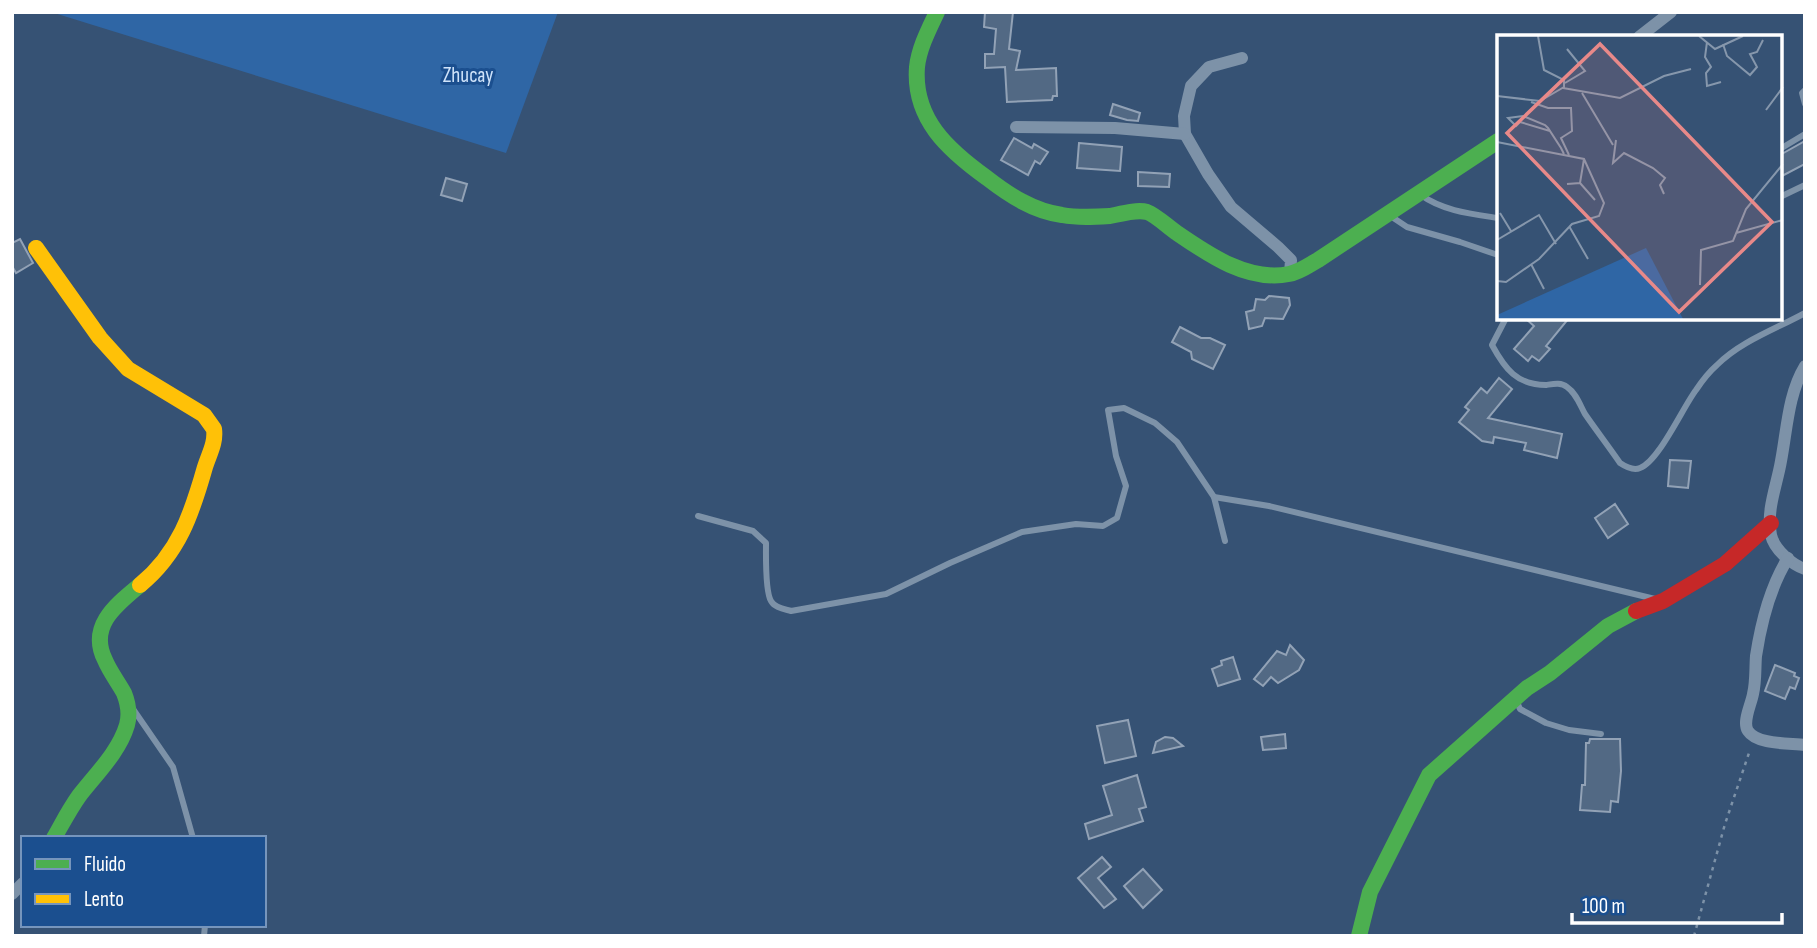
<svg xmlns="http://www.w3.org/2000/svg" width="1817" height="948" font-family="'Sofia Sans Condensed',sans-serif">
	<rect width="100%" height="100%" fill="#365274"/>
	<path fill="#2f66a5" d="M51,12H558L506,153Z"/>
	<g fill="#526984" stroke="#92a2b6" stroke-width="2">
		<path d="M985,12H1013L1009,49L1020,51L1016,70L1056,68L1057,96H1053L1052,100L1007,102L1005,67L985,68V54H994L996,29L984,27Z"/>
		<path d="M1113,104L1140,113L1138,121L1127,120L1110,115Z"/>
		<path d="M1014,138L1032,148L1034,144L1048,152L1040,164L1035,161L1028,175L1001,160Z"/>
		<path d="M1805,141V164L1780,177V155Z"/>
		<path d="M1079,143L1122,147L1120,171L1077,168Z"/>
		<path d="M1138,172L1170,174L1169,187L1138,186Z"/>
		<path d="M446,178L467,184L462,201L441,195Z"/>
		<path d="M20,239L33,263L16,273L12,266V243Z"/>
		<path d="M1269,296L1289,298L1290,305L1283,319L1265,318L1262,326L1249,329L1246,312L1254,310L1256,299L1265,300Z"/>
		<path d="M1525,318H1569L1546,346L1550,349L1539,361L1532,356L1528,361L1514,349L1534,326Z"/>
		<path d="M1180,327L1201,338H1210L1225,345L1213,369L1192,359L1191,352L1172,342Z"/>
		<path d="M1499,378L1512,389L1488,418L1562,434L1557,458L1524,450L1526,443L1494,437L1493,443L1482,441L1459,422L1469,410L1465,407L1481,388L1487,393Z"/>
		<path d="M1670,460L1691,461L1688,488L1668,486Z"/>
		<path d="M1615,504L1628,524L1608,538L1595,518Z"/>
		<path d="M1290,645L1304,660L1299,670L1278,683L1271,677L1263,686L1254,679L1277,651L1286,655Z"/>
		<path d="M1233,657L1240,679L1218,686L1212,669L1222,665L1221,661Z"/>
		<path d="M1775,665L1795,673L1794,676L1799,678L1795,689L1790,687L1785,699L1765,691Z"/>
		<path d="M1128,720L1136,756L1105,763L1097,726Z"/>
		<path d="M1285,734L1286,748L1263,750L1261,737Z"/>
		<path d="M1165,737L1173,738L1183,746L1153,753L1156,742Z"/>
		<path d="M1590,739H1620L1621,771L1618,802L1611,801L1610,812L1580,810L1582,785H1585L1586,743H1589Z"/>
		<path d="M1137,775L1146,807L1139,809L1143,821L1089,839L1085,824L1112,815L1103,786Z"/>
		<path d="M1102,857L1111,867L1098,878L1116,899L1104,908L1078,878Z"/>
		<path d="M1143,869L1162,890L1143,908L1124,886Z"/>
	</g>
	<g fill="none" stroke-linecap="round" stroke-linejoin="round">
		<path stroke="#7d92a8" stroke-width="2.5" stroke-dasharray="3.5 5" stroke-linecap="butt" d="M1694,936L1725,824L1750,750"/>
		<g stroke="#7d92a8" stroke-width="6">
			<path d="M1805,90L1802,93L1805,104"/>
			<path d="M1780,149L1805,134"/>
			<path d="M1421,195C1443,211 1472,214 1498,218"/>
			<path d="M1780,197L1805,185"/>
			<path d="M1389,215L1407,227L1460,242L1498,255"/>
			<path d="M1506,318L1492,345C1505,369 1517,385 1546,385C1553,384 1561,382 1567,387C1576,393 1580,405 1585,414C1596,430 1609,447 1620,463C1626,467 1633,471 1640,468C1659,461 1683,407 1696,390C1702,381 1709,372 1717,365C1741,341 1776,329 1805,313"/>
			<path d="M1214,497L1269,506L1655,599"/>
			<path d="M698,516L753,531L766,543C766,556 765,591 771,601C775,608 784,609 791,611L886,594L950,563L1022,532L1076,524L1103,526L1117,518L1126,486L1116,456L1108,410L1124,408L1155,423L1177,442L1214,497L1225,541"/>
			<path d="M1516,700L1520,709L1546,723L1569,730L1601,734"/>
			<path d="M133,709L173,767L193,838"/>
			<path d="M204,936L205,925"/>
		</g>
		<g stroke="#7d92a8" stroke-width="12">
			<path d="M1639,37L1671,12"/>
			<path d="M1242,58L1209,67L1191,86L1184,116L1185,134L1208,174L1231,207L1278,247L1291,260L1290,274"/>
			<path d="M1016,127L1115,128L1185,134"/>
			<path d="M1805,366C1788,394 1787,430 1781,461C1777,485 1766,510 1771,535C1774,549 1792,565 1805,569"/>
			<path d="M1788,558C1770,587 1761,623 1756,656C1755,669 1756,682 1753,694C1751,705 1742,722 1748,731C1757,745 1790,743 1805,745"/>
			<path d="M12,894L23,883"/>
		</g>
		<g stroke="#4caf50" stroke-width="16">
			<path d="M937,12C929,29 919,48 917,67C913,119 948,150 987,178C1009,195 1033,211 1062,215C1078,218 1094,217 1110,216C1120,214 1137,209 1147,212C1156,215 1169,228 1177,233C1209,255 1248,282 1289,274C1300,272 1309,265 1318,260L1498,141"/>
			<path d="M54,838C62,824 69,810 79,796C96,774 119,752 127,725C130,714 128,703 124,693C118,682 110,672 105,660C88,626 116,605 140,585"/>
			<path d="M1359,936L1370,892L1429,775L1527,688L1550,673L1608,626L1636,611"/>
		</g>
		<path stroke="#ffc107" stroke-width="16" d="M36,248L100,338L128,369L204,415L214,429C216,443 209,454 205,467C192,513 179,553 140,585"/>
		<path stroke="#c62828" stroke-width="16" d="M1636,611L1663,601L1725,564L1771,523"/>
	</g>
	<g text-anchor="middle" stroke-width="6" stroke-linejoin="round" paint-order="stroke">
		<g font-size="21" fill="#cfe3fa" stroke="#1b4f8f">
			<text x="468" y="82">Zhucay</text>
		</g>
	</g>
	<g transform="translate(1497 35)">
		<rect width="285" height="285" fill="#365274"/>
		<path d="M149,213L186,284H0V280Z" fill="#2f66a5"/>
		<path fill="none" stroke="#8697ac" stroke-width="2" d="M202,1L218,14L246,1M210,7L208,22L214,32L209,38L210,51L224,47M226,9L230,21L253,40L260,32L253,19L260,17L266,5M68,48L88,36L70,14M66,53L123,63L167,41L194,34M85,58L116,110M0,61L43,66L67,52V45L47,35L41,1M34,67L51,73H74L75,96L64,103L72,120M269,75L286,52M53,96L23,87L19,91L11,83L26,81L48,90L51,93L64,113L67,119M119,105L116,128L127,118L156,133L168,143L163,150L167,159M0,107L87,124L107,168L102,181L75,189L42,224L9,247L0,246M83,148L98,165M70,149L83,148L87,124M3,178L14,196M72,191L91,224M239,198L286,185M0,205L42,180L59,209M34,229L47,254M203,250L204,215L236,206L249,174L286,129"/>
		<path fill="#e88989" fill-opacity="0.15" stroke="#e88989" stroke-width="3.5" d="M103,9L275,187L182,277L10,98Z"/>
		<rect width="285" height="285" fill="none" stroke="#fff" stroke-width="3.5"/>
	</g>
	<rect width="1817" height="948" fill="none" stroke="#ffffff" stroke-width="28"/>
	<rect x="21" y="836" width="245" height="91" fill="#1b4f8f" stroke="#7695bc" stroke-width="2"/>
	<rect x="35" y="859" width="35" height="10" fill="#4caf50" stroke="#7695bc" stroke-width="2"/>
	<text x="84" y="871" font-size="21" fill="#ffffff">Fluido</text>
	<rect x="35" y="894" width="35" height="10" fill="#ffc107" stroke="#7695bc" stroke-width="2"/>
	<text x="84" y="906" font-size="21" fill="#ffffff">Lento</text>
	<path d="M1572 913v10h210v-10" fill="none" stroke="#ffffff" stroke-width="3.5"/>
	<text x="1582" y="913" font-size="21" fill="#ffffff" stroke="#1b4f8f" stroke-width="5" paint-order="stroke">100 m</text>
</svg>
